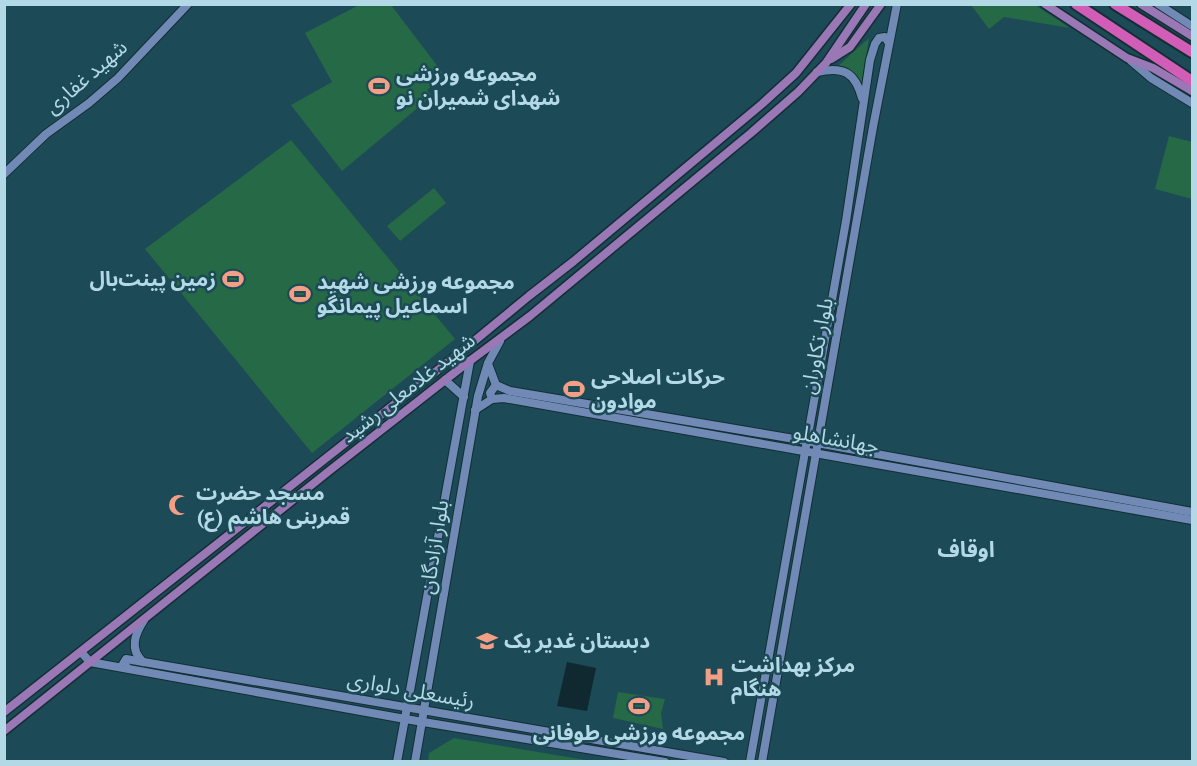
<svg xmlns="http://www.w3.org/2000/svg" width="1197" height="766" font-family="'Crimson Pro','Noto Sans Arabic',serif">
	<rect width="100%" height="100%" fill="#1c4a56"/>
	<g fill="#256946">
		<path d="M361,4L391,5L445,76L427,90L432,96L342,171L291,105L332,82L305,33Z"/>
		<path d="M971,5H1035L1070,28L1004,17L989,29Z"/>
		<path d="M869,38L861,87L837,67Z"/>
		<path d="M1169,136L1192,142V199L1155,189Z"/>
		<path d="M291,140L455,339L312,453L145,249Z"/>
		<path d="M434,188L446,203L400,241L387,226Z"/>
		<path d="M618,692L665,699L661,713L663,729L613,718Z"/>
		<path d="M454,738L592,761H428L429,753Z"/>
	</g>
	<path fill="#102930" d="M567,662L596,668L587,711L557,706Z"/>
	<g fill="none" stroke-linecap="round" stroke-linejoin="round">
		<defs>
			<g id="secondary">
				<path d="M1158,4L1192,26"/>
				<path d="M1131,61L1151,78L1192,103"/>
				<path d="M817,72C843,66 855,72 862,98"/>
				<path d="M4,174L46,134L89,103L118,78L188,4"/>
				<path d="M488,364L496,385"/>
				<path d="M445,380L464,397"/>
				<path d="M496,385L510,391L806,441L1192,512"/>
				<path d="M492,399L490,393L496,385"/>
				<path d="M475,410L492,399L504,398L1192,520"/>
				<path d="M81,652L90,662L405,719L665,762"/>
				<path d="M143,662C129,649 135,634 144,620"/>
				<path d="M129,669L123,664L126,659L724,762"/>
				<path d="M397,762L470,361"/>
				<path d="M415,762L478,396L488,363L500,341"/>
				<path d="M750,762L846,221L870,60L875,44L879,38L885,37L889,43"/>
				<path d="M762,762L873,127L897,4"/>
			</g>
			<g id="primary">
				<path d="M1045,4L1127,58L1153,68L1192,91"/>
				<path d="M1141,4L1192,36"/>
				<path d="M831,59L850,47L881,4"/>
				<path d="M4,712L467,347L529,296L574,261L762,104L796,73L851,4"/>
				<path d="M4,731L329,471L463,366L530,316L751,133L798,92L826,63L866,4"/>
			</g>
			<g id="highway">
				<path d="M1076,4L1192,81"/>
				<path d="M1115,4L1192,52"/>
			</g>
		</defs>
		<use href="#secondary" stroke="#132e35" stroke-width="10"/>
		<use href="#primary" stroke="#132e35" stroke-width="11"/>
		<use href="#highway" stroke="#132e35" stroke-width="14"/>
		<use href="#secondary" stroke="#718ab5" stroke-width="8"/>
		<use href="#primary" stroke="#9a77b5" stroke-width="8"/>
		<use href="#highway" stroke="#d25db6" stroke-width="10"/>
	</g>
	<defs>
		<symbol id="stadium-bare" viewBox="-9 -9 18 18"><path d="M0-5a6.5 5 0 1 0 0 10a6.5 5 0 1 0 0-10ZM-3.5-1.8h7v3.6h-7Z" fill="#f39f85" stroke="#1c4a56" stroke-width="2.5" paint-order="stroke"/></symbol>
		<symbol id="mosque-bare" viewBox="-9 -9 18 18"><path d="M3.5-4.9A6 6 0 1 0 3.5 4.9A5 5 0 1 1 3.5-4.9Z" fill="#f39f85" stroke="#1c4a56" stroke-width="2.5" paint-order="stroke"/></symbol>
		<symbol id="school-bare" viewBox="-9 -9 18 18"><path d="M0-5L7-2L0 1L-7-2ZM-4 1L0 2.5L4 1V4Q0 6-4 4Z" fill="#f39f85" stroke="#1c4a56" stroke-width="2.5" paint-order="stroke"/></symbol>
		<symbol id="hospital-bare" viewBox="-9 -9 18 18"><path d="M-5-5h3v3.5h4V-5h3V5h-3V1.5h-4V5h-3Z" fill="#f39f85" stroke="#1c4a56" stroke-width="2.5" paint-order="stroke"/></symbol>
	</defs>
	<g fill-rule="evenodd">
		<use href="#stadium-bare" x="364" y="71" width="30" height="30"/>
		<use href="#stadium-bare" x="218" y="264" width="30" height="30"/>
		<use href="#stadium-bare" x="285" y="279" width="30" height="30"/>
		<use href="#stadium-bare" x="559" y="374" width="30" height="30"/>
		<use href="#mosque-bare" x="164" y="490" width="30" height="30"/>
		<use href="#school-bare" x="472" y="626" width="30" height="30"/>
		<use href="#hospital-bare" x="699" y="662" width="30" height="30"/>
		<use href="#stadium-bare" x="624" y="691" width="30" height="30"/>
	</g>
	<g text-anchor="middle" stroke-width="5" stroke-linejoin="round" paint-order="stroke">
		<g font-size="21" font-weight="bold" fill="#b2d9e5" stroke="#1c4a56" text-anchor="start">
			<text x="396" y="81">مجموعه ورزشی<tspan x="396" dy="24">شهدای شمیران نو</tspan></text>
			<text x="216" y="286" text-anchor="end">زمین پینت‌بال</text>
			<text x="317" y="289">مجموعه ورزشی شهید<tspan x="317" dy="24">اسماعیل پیمانگو</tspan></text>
			<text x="591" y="384">حرکات اصلاحی<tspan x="591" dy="24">موادون</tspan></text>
			<text x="196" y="500">مسجد حضرت<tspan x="196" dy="24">قمربنی هاشم (ع)</tspan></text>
			<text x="504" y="648">دبستان غدیر یک</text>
			<text x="731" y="672">مرکز بهداشت<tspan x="731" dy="24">هنگام</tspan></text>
			<text x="639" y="740" text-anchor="middle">مجموعه ورزشی طوفانی</text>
		</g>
		<g font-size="21" fill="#b2d9e5" stroke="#1c4a56">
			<text transform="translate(86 77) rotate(-41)" y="7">شهید غفاری</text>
			<text transform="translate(817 346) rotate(-79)" y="7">بلوار تکاوران</text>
			<text transform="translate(408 388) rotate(-38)" y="7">شهید غلامعلی رشید</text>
			<text transform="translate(836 439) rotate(10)" y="7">جهانشاهلو</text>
			<text transform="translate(434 547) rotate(-81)" y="7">بلوار آزادگان</text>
			<text transform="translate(411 690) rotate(10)" y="7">رئیسعلی دلواری</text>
		</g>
		<g font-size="22" font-weight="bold" fill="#b2d9e5" stroke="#1c4a56">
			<text x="966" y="557">اوقاف</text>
		</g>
	</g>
	<rect width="1197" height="766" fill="none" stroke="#b2d9e5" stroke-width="12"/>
</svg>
